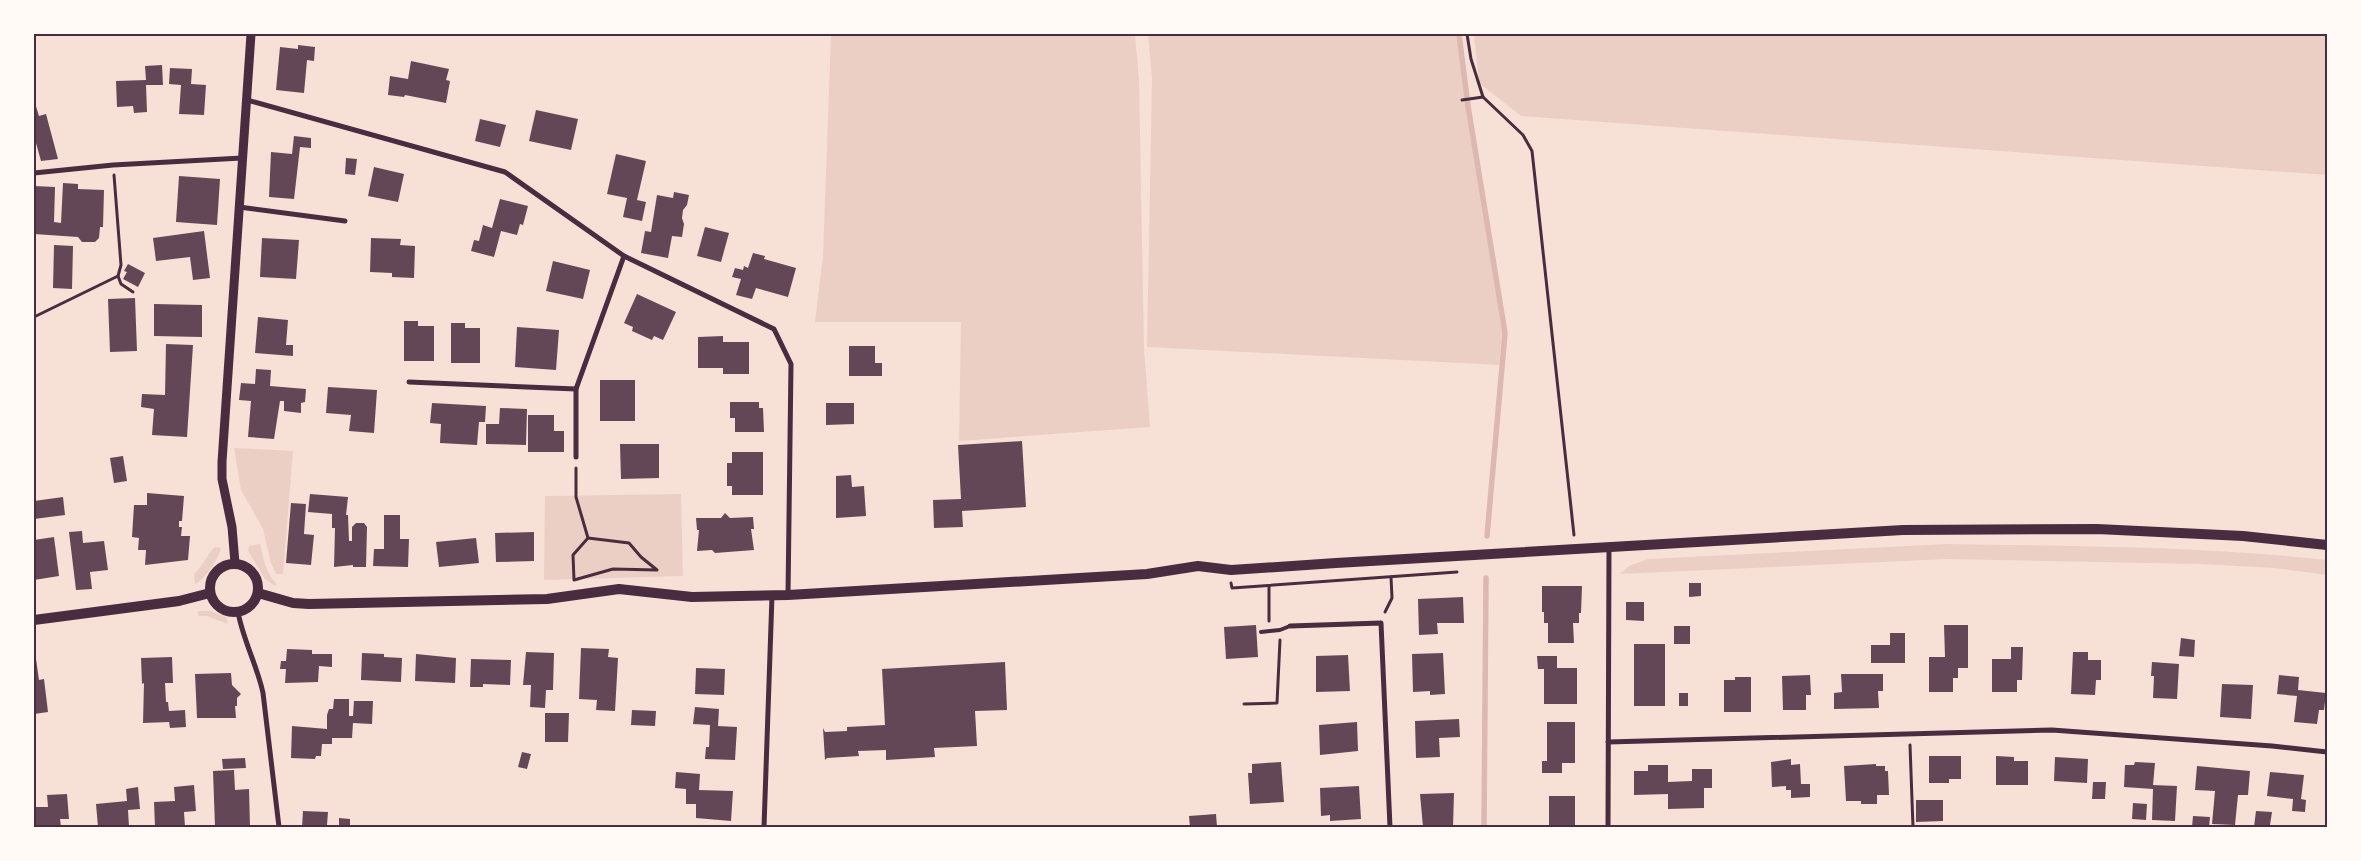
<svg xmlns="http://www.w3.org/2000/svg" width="2361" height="861" font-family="'DM Sans',sans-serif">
	<rect width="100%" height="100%" fill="#f7e1d7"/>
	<g fill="#ebcfc5">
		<path d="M831,34H1135L1139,79L1144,348L1150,427L959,441L961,322H815L823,256Z"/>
		<path d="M1148,34H1457L1502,333L1499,365L1147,347L1152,78Z"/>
		<path d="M1474,34H2327V175L1521,116L1479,83Z"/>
		<path d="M234,448L293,451L283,574H276L271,563L263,529L241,490Z"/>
		<path d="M681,494L683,576L544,580L545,496Z"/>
		<path d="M260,544C264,559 265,573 277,584L275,586L265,579L248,551L249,546Z"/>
		<path d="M1947,544C2074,546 2201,546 2327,560V575L2275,568L2200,564L1947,559L1620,574L1629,566L1648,559Z"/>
		<path d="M215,547L221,548C219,558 205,580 195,584L194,574C203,566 209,551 215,547Z"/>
		<path d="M198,611H211L226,617L228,624L207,616H198Z"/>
	</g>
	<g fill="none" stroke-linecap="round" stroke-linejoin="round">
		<g stroke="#dcb8b0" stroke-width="5.5">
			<path d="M1459,34L1468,106L1505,333L1487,536"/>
			<path d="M1484,827L1486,578"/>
		</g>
	</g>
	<g fill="#644757">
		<path d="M298,45L315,47L314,61L307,60L304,93L276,90L280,47L298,49Z"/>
		<path d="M411,61L449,69L446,80L450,81L446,103L405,95L404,97L388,95L390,76L408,79Z"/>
		<path d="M162,65L163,85H146L147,112L134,113L133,106L117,107L116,81L146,80L145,66Z"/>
		<path d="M170,68L192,69L191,84L206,85L204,115L179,114L181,85L169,84Z"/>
		<path d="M34,100L39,116L46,114L58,159L41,161L36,143L34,144Z"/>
		<path d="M536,110L578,119L571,150L529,141Z"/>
		<path d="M480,119L506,125L500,147L475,141Z"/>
		<path d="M294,136L311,138V148L300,147L294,199L269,197L271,152L292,154Z"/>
		<path d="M616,154L646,161L637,200L646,202L642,221L623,217L627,198L607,194Z"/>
		<path d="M346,158L357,159L355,175L345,174Z"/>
		<path d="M374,167L404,174L398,202L368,196Z"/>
		<path d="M179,176L220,179L217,225L176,222Z"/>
		<path d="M63,183L78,184V189L104,190L103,227H100L99,238L95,242H82L78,237L34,234V186L55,187L54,222L61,223Z"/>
		<path d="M674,192L689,195L687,205L683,210L682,218L684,224L682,237L672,236L668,258L641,253L645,231L651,232L657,195L673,198Z"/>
		<path d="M500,199L528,206L523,225L520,224L517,235L501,231L494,257L471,251L474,240L479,241L483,225L492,228Z"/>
		<path d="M705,227L729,233L721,262L697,256Z"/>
		<path d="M204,231L210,278L193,280L190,257L156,261L153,238Z"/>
		<path d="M262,238L299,240L296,279L260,277Z"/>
		<path d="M371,238L401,239L400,245L415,246L414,278L392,277V273L370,272Z"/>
		<path d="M54,245L73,246L72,289L53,288Z"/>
		<path d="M753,253L765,256L764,259L796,268L788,297L756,288L752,299L736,295L741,279L732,277L735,268L743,270L744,266L748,268Z"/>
		<path d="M553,261L590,270L583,299L546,291Z"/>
		<path d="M128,264L145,273L138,287L123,279L127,272L124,271Z"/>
		<path d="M637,294L676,312L663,340L654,336L652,340L632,331L633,327L624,323Z"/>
		<path d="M135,298L137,351L110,352L108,299Z"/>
		<path d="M154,304L202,305V337L154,336Z"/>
		<path d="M258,317L288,320L286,345H293V356L255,353Z"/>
		<path d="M404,321H418V326H434V361H404Z"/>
		<path d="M451,323H465V328H480V363H451Z"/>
		<path d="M517,327L559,330L556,370L515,367Z"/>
		<path d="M723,336V342H749V374H723V368H698V337Z"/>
		<path d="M166,344L193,345L187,437L152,435L154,409L141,407L142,394L165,395Z"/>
		<path d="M849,346H875V363H882V376H849Z"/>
		<path d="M256,369L271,370L270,386L306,389L305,402L301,403V413L284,411V401H280L274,439L248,437L251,401L239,400L241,383L255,384Z"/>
		<rect x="600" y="380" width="35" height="41"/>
		<path d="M328,387L377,390L374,433L349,431L351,415L326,413Z"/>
		<path d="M730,402H759V408H763L764,432H735V418H730Z"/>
		<path d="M432,403L486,406L485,422H479L477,445L440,443L441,424L430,423Z"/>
		<path d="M826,403H854V424L826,425Z"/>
		<path d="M500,408L527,409L526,445L486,444V424H499Z"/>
		<path d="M528,415H554V431H564V452H528Z"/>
		<path d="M1022,441L1026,507L962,511L963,527L934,528L933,500L961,499L958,445Z"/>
		<path d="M620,444H659V478L621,479Z"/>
		<path d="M732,452H763V495H732V486H727V463H732Z"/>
		<path d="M123,456L127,481L114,483L110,458Z"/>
		<path d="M851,475L852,487L864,486L866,516L836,518V476Z"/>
		<path d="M147,493L184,496L182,521H179V527H182L181,536H190L188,560L145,565L146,550H138L139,538L132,537L134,505H147Z"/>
		<path d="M310,494L348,497L346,515H348L349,541H352V527L356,523H364L367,527L366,567H353V565L334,567L335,528H332V514L308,512Z"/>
		<path d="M63,497L65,515L34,519V501Z"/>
		<path d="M291,503L306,504L304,534L314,535L311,565L286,563Z"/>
		<path d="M725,513L730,518L753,517L754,529H751L754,550L715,553L712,550L697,551L699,530H697L696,518H721Z"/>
		<path d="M384,515H400V539H409L408,567L373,566L374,549H384Z"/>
		<path d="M82,531L83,543L104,541L108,570L90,572L92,589L76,590L69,532Z"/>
		<path d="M534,532V561L496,562L495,533Z"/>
		<path d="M54,537L59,576L34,580V540Z"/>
		<path d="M476,538L479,563L439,567L436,542Z"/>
		<path d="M1689,583H1701V596L1689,597Z"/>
		<path d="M1542,586H1582L1581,613H1579V623H1573L1574,643H1548V623H1544V612H1542Z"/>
		<path d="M1463,597L1464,623H1437L1438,634L1419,635L1418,599Z"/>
		<path d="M1626,602H1644V621L1626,620Z"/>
		<path d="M1256,625L1258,657L1226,659L1224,627Z"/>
		<path d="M1944,625H1968V668H1958V678H1953V692H1929V657H1945Z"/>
		<rect x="1674" y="626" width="16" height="18"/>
		<path d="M1890,633H1905V663H1871V645H1890Z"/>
		<path d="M2181,638L2195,640L2194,657L2179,656Z"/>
		<rect x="1634" y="644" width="31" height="62"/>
		<path d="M2011,647H2023L2022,680H2017V692H1992V659H2011Z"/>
		<path d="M581,648L609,649L608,657L618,658L615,711L596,710L597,700L579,699Z"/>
		<path d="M287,649L312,650V654H332V667L319,666L318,682L285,683L286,669H280L281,661H286Z"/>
		<path d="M526,652L554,653L553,690H546L545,708L530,707L531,685H523Z"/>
		<path d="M2073,652H2088V660H2101V680H2096L2095,695L2071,694Z"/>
		<path d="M362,653L384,654V657L402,658L401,682L361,680Z"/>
		<path d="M1443,653L1445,694L1430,695V691L1413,692L1412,654Z"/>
		<path d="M416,654L456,658L455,683L415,681Z"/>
		<path d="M1348,655L1350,691L1316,692V656Z"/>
		<path d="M1537,656H1557V668H1577V704H1544V669H1538Z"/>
		<path d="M172,657L173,683H165L166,702H168L169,711L185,710L186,727L170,728L169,722L143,723L144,683L142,684L141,658Z"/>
		<path d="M34,659H36L39,680L44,679L48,712L34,714Z"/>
		<path d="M471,659L511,660L510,685L483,684V687H470Z"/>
		<path d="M1005,662L1007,710L975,711L977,746L934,748L935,757L886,760V750L858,751L859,756L827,758L825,760L823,728L825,732L847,731V727L885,725L882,669Z"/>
		<path d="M2152,662L2179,664L2177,699L2153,698L2154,676H2151Z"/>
		<path d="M696,668L725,669L724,695L695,694Z"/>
		<path d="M231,673L232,685L241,694L237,698V706H235L236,718H197L195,674Z"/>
		<path d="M1841,674H1883V691H1878L1879,708L1834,709V693L1842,692Z"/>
		<path d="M1810,675L1811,695H1806V710H1783L1782,676Z"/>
		<path d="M2279,675L2299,677L2298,690L2326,693L2324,710H2319L2317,724L2294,722L2297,696L2277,694Z"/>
		<path d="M1735,677H1751V712H1724V680H1735Z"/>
		<path d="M2222,684L2253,685L2251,719L2220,717Z"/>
		<rect x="1679" y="693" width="9" height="13"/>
		<path d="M334,699H349V716H353L354,701H373L372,724L353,723L352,738H332V744H322L321,756H316L315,759L291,758L292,726L327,729V715L329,709H333Z"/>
		<path d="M695,707L719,709L718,726L737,727L735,760L705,759L706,747H709L710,725L693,724Z"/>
		<path d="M632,710L656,711L655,726L631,725Z"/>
		<path d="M545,713H569L568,742H545Z"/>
		<path d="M1459,719L1460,737L1439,738L1440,757L1416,758L1415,721Z"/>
		<path d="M1357,722L1358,751L1320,755L1319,725Z"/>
		<path d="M1547,722H1575V763H1562V773H1542V761H1547Z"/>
		<path d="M522,752L531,754L527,769L518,767Z"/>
		<path d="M1929,756H1961V779H1949V783H1929Z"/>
		<path d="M1996,756L2014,757V761H2028V785H1996Z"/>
		<path d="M2055,757L2088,759L2087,783L2054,781Z"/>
		<path d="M245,758L246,768L223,769L222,759Z"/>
		<path d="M1791,759V765L1800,764L1801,784H1810V797L1791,798V790H1786V786L1772,787L1771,762Z"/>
		<path d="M1281,762L1284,802L1250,804L1248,773H1252V764Z"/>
		<path d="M2135,762L2155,763L2153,785L2177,786L2175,821L2152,820L2153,789L2124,787L2125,765H2134Z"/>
		<path d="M1876,764V766H1885V771H1888L1889,795H1877V804H1861V801H1846L1844,766Z"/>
		<path d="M1648,765H1668V782L1692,781V769H1712V788H1704V808L1668,809V794L1634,795V771H1648Z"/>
		<path d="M2197,766L2250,771L2248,795H2238L2235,825L2212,824L2215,791L2195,790Z"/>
		<path d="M234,770L235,790L249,789L250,827H215L213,771Z"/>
		<path d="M676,772L700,774L699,790L733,791L731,821L696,818V804H686V789L675,788Z"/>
		<path d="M2270,772L2304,775L2301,799L2306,800L2305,812L2292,811L2293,799L2267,796Z"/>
		<path d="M2093,782H2106L2105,799H2092Z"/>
		<path d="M194,785L196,811L184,812L185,827H155L154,802L175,801L174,787Z"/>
		<path d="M1359,786L1361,819L1330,821V815L1321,816L1320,788Z"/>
		<path d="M138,787L140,809L128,810L129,827H98L96,804L127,801L126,789Z"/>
		<path d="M1454,793L1453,827H1423L1420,794Z"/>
		<path d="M67,794L69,819H60L61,827H34V807H48L47,795Z"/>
		<rect x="1549" y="796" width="26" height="31"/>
		<path d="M1916,800H1943V821L1916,822Z"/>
		<path d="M2133,803L2147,804L2146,820L2132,819Z"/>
		<path d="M303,811L328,812L327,825L336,827H302Z"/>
		<path d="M2256,811L2272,812L2270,825L2279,827H2254Z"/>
		<path d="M1216,814L1217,827H1190L1189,816Z"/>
		<path d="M2193,816L2210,817L2209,827H2192Z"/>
		<path d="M339,818L350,819V827H339Z"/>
	</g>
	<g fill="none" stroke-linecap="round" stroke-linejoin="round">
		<g stroke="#4a2c40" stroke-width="3">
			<path d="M1467,34L1471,59L1483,97L1523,135L1532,151L1574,535"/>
			<path d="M1462,100L1483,97"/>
			<path d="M118,276L121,284L133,292"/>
			<path d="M34,317L118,276L121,265L114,175"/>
			<path d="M576,468V497L588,538"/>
			<path d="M588,538L629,543L641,557L657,570L613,569L574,580L573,555Z"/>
			<path d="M1231,583L1232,588L1457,572"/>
			<path d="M1385,612L1392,598L1391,577"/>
			<path d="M1269,621V586"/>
			<path d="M1244,704L1277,703L1280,640"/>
			<path d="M1910,745L1913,827"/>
		</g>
		<path stroke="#4a2c40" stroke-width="4" d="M1261,632L1280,630L1290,626"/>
		<g stroke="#4a2c40" stroke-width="5">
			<path d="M247,100L505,172L624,256L774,329L791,364L788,595"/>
			<path d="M34,173L113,165L242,158"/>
			<path d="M239,207L345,221"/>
			<path d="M409,382L576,389L624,256"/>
			<path d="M576,457V389"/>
			<path d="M238,612C243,640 257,665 263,693L279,827"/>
			<path d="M1290,626L1381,623L1390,827"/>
			<path d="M1608,742L2052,730L2272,746L2327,752"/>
			<path d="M764,827L772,596"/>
			<path d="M1608,827L1609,547"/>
		</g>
		<path stroke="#4a2c40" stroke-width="9" d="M235,563L232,527L222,479V462L251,34"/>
		<g stroke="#4a2c40" stroke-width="10">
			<circle cx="234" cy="588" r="24"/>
			<path d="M258,593L293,603L309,604L547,599L619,589L692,597L788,595L1147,574L1198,566L1231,570L1336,563L1903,530L2097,529L2243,536L2327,545"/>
			<path d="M34,620L179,601L210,593"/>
		</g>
	</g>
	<rect width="2361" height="861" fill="none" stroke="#fffaf5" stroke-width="70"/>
	<rect x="35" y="35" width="2291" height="791" fill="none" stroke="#4a2c40" stroke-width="2"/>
</svg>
